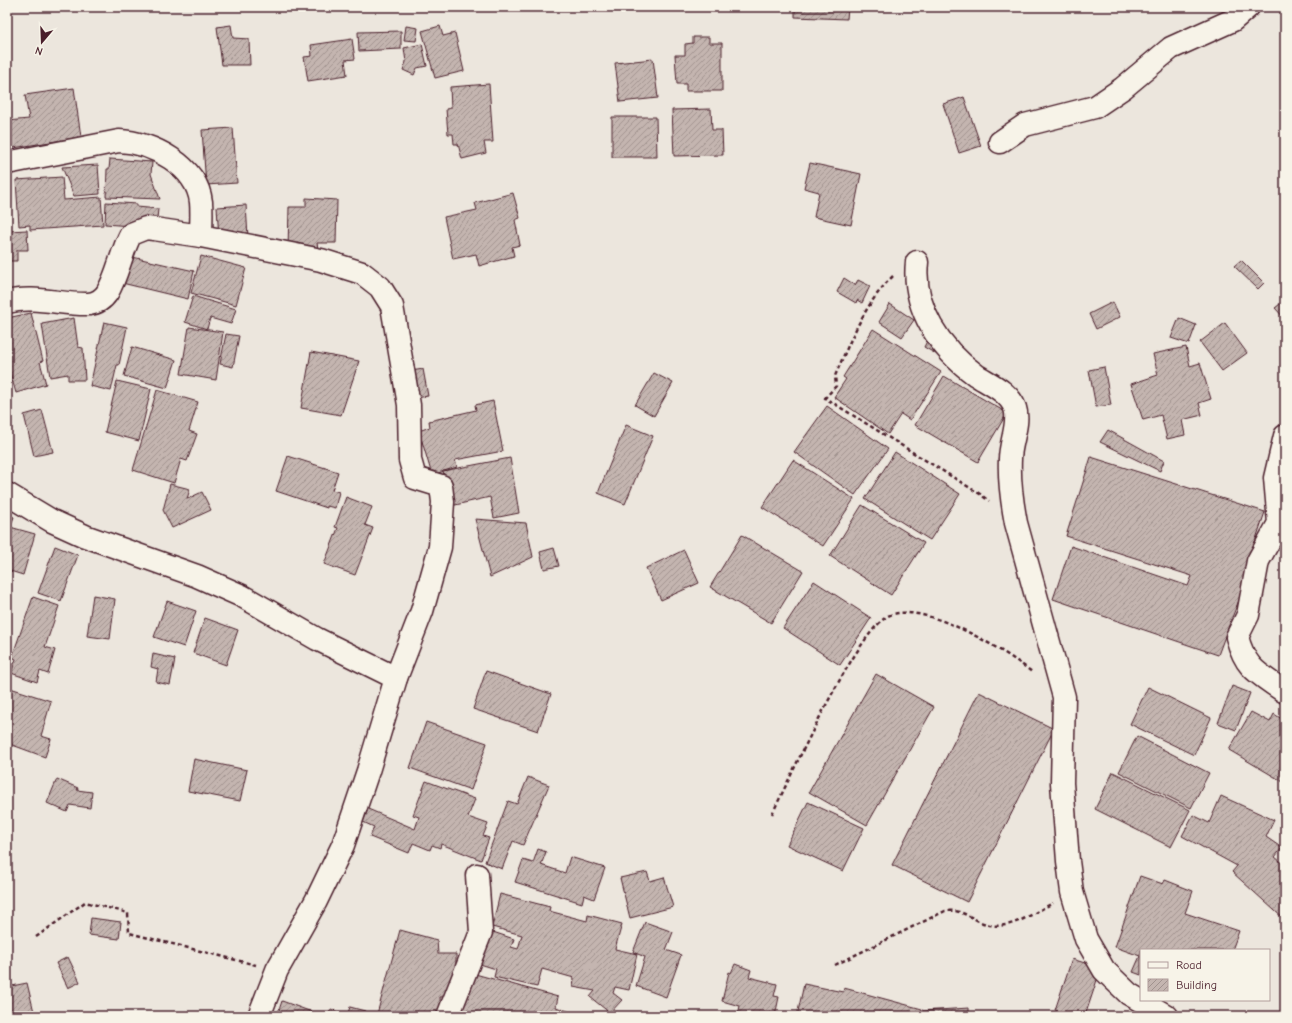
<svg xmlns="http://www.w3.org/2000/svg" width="1292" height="1023" font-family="'Comic Neue',sans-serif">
	<defs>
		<pattern id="building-hatch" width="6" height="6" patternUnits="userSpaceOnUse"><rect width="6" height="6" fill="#c4b5b0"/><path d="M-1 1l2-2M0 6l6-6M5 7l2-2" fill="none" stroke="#a1938f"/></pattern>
	</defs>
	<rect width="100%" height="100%" fill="#ece6dd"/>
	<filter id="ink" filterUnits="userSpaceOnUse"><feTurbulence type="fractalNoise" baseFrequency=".025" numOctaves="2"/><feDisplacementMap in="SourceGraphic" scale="8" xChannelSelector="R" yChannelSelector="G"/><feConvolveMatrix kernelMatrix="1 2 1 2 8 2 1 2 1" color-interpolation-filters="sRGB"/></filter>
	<g filter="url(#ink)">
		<g fill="url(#building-hatch)" stroke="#4a1f2b">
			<path d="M795,7H848L847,19L795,17Z"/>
			<path d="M231,25L233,38L249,39L250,65H222L217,27Z"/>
			<path d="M406,26L418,28L416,41L404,40Z"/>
			<path d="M440,26L443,36L455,33L464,71L435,78L422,31Z"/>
			<path d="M401,31V49L359,51L358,32Z"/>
			<path d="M693,37H709V43H722V91H686V84H677L675,55H685V44L693,43Z"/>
			<path d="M352,39L355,59L345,60L347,75L308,81L304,57L312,56L311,45Z"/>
			<path d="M422,44L427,66L417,68L414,75L403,70L406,62L404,48Z"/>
			<path d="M653,59L658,98L620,102L615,63Z"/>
			<path d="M489,84L493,142H484L486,153L462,159L458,144H454L453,134H448L446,109L451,108L450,87Z"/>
			<path d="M74,88L81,137L7,149V121L29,119L25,95Z"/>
			<path d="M964,97L981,146L959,153L943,104Z"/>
			<path d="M711,109L712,130H722L723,155L674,156L672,110Z"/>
			<path d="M612,117H656L657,157H612Z"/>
			<path d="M233,128L237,183L206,185L202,130Z"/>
			<path d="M110,159L152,162L151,174L160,199L106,197L107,169H109Z"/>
			<path d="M810,163L861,174L851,225L814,217L819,192L804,188Z"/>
			<path d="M98,165L100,194L74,196L62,167Z"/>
			<path d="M62,177L64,200L101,197L103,225L30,230V225L19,226L16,180Z"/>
			<path d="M513,193L520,218L515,220L520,245L512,247L514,256L479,266L476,254L453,259L444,217L477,210L475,203Z"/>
			<path d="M306,198L337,200L336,243H317L318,249H288L289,207H306Z"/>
			<path d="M106,202L137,204V207L158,209L156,228L105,224Z"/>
			<path d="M246,205L248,237L219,239L217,207Z"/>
			<path d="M7,225L9,231L27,230L28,250H17V261H7Z"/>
			<path d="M128,256L194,271L188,299L122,283Z"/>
			<path d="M201,256L246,268L236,305L191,293Z"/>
			<path d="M1241,260L1264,283L1258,289L1234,266Z"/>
			<path d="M844,278L855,285L858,280L870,286L862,303L857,300L856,303L837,292Z"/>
			<path d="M193,296L236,309L231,324L210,318L207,329L185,322Z"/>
			<path d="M1285,300V319L1275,308Z"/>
			<path d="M1113,302L1120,317L1096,329L1089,314Z"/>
			<path d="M890,304L914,320L902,337L879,322Z"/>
			<path d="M31,313L43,361L40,362L46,384L16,393L9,369L7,370V318Z"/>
			<path d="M74,318L78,347L83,348L85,380H68V374L50,377L42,324Z"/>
			<path d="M1179,318L1196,325L1189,344L1171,338Z"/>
			<path d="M104,322L127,327L119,365H117L111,391L90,386Z"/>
			<path d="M1225,323L1247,353L1222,371L1200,342Z"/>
			<path d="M189,327L223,332L216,380L181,374Z"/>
			<path d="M873,329L941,372L910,420L901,414L888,434L834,397L846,379L843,377Z"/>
			<path d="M226,334L239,336L233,367L220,364Z"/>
			<path d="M928,339L940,346L936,354L924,347Z"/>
			<path d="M132,347L176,360L167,388L124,376Z"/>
			<path d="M1186,347L1190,366L1200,363L1211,399L1199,403L1202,415L1182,420L1185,435L1167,439L1161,415L1143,420L1131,384L1158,375L1153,354Z"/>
			<path d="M311,352L359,361L341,415L301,408Z"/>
			<path d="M1104,367L1111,405L1096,407L1089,370Z"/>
			<path d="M423,369L428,396L411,399L406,372Z"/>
			<path d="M654,373L673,383L654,416L635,405Z"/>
			<path d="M944,376L1007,413L978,462L915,425Z"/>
			<path d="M117,381L151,389L139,441L105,432Z"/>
			<path d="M157,390L198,402L189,431L197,434L187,461L181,459L174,483L133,470Z"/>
			<path d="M493,401L503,451L455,460L457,467L432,475L419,431L430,427L429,421L476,410L475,405Z"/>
			<path d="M827,406L888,449L855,495L794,452Z"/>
			<path d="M42,410L53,452L34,456L24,415Z"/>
			<path d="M626,425L653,436L625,504L598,493Z"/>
			<path d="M1108,430L1164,461L1160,471L1100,442Z"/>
			<path d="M895,452L960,494L930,540L865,499Z"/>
			<path d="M288,456L338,472L332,490L339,492L335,508L327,506V508L276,491Z"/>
			<path d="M1091,457L1265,512L1247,566L1252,568L1231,620L1218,655L1053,599L1071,546L1188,586L1192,576L1066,536Z"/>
			<path d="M510,458L519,513L494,518L490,497L451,506L443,471Z"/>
			<path d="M793,460L854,499L823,546L762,507Z"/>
			<path d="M170,484L190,489L187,499L202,492L211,510L172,528L163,510Z"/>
			<path d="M346,497L372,507L365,525L373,528L355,575L324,564L338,528L335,527Z"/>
			<path d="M862,505L924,543L891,595L830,556Z"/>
			<path d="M7,515L14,517L10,527L35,534L23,575L7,570Z"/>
			<path d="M475,519L526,523L533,557L490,577Z"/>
			<path d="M742,535L803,571L771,623L710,587Z"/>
			<path d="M55,546L78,555L61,601L38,593Z"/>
			<path d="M554,548L559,566L544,569L540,552Z"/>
			<path d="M684,550L699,583L661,600L646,568Z"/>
			<path d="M814,581L871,618L840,665L783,628Z"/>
			<path d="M93,595L115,599L110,639L87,636Z"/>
			<path d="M33,597L59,606L45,647L55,650L48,674L40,671L37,682L11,673L16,659L12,657Z"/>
			<path d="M167,601L196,611L184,647L154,637Z"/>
			<path d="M205,618L238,630L226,665L193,653Z"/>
			<path d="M153,654L175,659L170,685L156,682L158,669L151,667Z"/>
			<path d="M486,671L551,694L538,731L473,709Z"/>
			<path d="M876,674L934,707L867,825L809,792Z"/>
			<path d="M1232,686L1250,693L1236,730L1218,723Z"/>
			<path d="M7,687L51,701L41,736L51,739L45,757L7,743Z"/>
			<path d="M1148,687L1211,718L1194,755L1130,724Z"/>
			<path d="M979,692L1054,729L967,902L892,865Z"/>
			<path d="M1251,712L1270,722L1274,714L1285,721V783L1229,750Z"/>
			<path d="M426,722L487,743L471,790L410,768Z"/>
			<path d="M1137,736L1209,773L1191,808L1119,772Z"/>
			<path d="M194,759L247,770L240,801L188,791Z"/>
			<path d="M1113,772L1190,810L1171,847L1095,809Z"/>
			<path d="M528,777L549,785L523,845L513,841L502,869L485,862L508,801L517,804Z"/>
			<path d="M57,779L78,788L77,790L92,792L90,808L70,805L67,812L47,803Z"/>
			<path d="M426,781L475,799L468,817L488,824L483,836L489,838L481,860L441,844L440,848L432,845L430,850L413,843L409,853L370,837L374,827L363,822L368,809L415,829L419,817L413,815Z"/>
			<path d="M1221,796L1274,820L1266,837L1282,848L1275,857L1285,865V920L1232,872L1237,866L1182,836L1193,815L1209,823Z"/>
			<path d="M808,802L864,828L843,871L787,845Z"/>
			<path d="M538,849L546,852L541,865L565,873L570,857L605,868L594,899L584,895L582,903L515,882L523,860L533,863Z"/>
			<path d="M647,872L650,881L664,877L673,907L630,918L620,878Z"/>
			<path d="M1140,876L1163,884L1165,880L1193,891L1185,913L1239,931L1232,950H1141V975L1133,972L1140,956L1115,947Z"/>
			<path d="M500,894L550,907L549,911L587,921L588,915L622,924L615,949L637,954L629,990L615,987L613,993L622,1000L610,1013L590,997L595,991L573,987L574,978L542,969L537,987L494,977L496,969L480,964L490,931L514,939L511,947L518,949L522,935L492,927Z"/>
			<path d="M91,918L121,922L119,939L89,935Z"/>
			<path d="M645,922L673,932L666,950L681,955L666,997L636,986L645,957L633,952Z"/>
			<path d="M400,930L437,940L438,954H456V997H440L441,1016H387L377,1014Z"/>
			<path d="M68,957L80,982L68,988L56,963Z"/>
			<path d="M1072,959L1101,968L1085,1016H1073L1055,1010Z"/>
			<path d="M735,964L751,970L749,977L777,984L774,996L779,997L775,1016L738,1015L740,1006L722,1001L729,972L731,973Z"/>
			<path d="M468,972L558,997L556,1007L582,1016H472L457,1012Z"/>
			<path d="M27,983L35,1016H7V987Z"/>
			<path d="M804,984L843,992L844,988L922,1009L921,1016H797Z"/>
			<path d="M282,1001L320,1015L324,1016H277Z"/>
			<path d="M350,1007L365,1011L363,1016H347Z"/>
			<path d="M969,1008V1016H923V1011Z"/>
			<path d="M331,1009L341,1013L340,1016H328Z"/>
		</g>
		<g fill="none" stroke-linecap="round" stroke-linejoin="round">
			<defs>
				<g id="minor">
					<path d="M1000,142L1025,125L1095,107L1123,88L1171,48L1233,20L1248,7"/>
					<path d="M7,163L119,141C152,142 197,166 201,202C202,213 201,225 201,236"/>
					<path d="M917,262C912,308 940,349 976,375C990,384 1009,392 1015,408C1020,423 1010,443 1010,459C1009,480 1012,502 1016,523L1064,697L1062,783L1068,861L1072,892L1086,939L1104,970L1129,994L1167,1016"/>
					<path d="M7,302C34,295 62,305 89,304C97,303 103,299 107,293C118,275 121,252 131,234L146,228L154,229L201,236L321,260L362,273L380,287L392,306L409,405L410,460L415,478L441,486L443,502L440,547L422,611L396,678L368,771L343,845L316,901L277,970L259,1016"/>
					<path d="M1285,436L1275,478L1279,523L1258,561L1248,615L1237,637C1246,670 1258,673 1285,692"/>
					<path d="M7,494L52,521L85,536L197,576L242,596L317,639L396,678"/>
					<path d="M448,1016L481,932L477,875"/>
				</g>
			</defs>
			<use href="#minor" stroke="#4a1f2b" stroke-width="25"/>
			<g stroke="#4a1f2b" stroke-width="2.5" stroke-dasharray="4 3" stroke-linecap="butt">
				<path d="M893,276C865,303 850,341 835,376L836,386L825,398L980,494L989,501"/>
				<path d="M772,814C790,779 860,621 893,614C932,605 1002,649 1032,672"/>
				<path d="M36,937L85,902L128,913L129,933L256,965"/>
				<path d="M835,965L945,911C961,909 969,917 983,923C1008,933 1031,914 1053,903"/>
			</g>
			<use href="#minor" stroke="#f7f3e8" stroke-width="22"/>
		</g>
	</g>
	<rect width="1292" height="1023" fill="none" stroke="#f7f3e8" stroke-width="24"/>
	<rect x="12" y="12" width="1268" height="999" fill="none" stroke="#4a1f2b" stroke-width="1.5" filter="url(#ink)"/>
	<rect x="1140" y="949" width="130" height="52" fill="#f7f3e8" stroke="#b29e9c"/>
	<rect x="1148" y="962" width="20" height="6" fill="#f7f3e8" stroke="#b29e9c"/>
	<text x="1176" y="969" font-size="12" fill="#4a1f2b">Road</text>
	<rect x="1148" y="979" width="20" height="12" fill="url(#building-hatch)" stroke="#b29e9c"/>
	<text x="1176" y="989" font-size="12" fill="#4a1f2b">Building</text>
	<g transform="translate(42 42) rotate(199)" stroke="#f7f3e8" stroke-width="3" paint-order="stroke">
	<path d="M0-3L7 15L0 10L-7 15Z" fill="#4a1f2b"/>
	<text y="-6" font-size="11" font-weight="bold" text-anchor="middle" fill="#4a1f2b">N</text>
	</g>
</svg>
